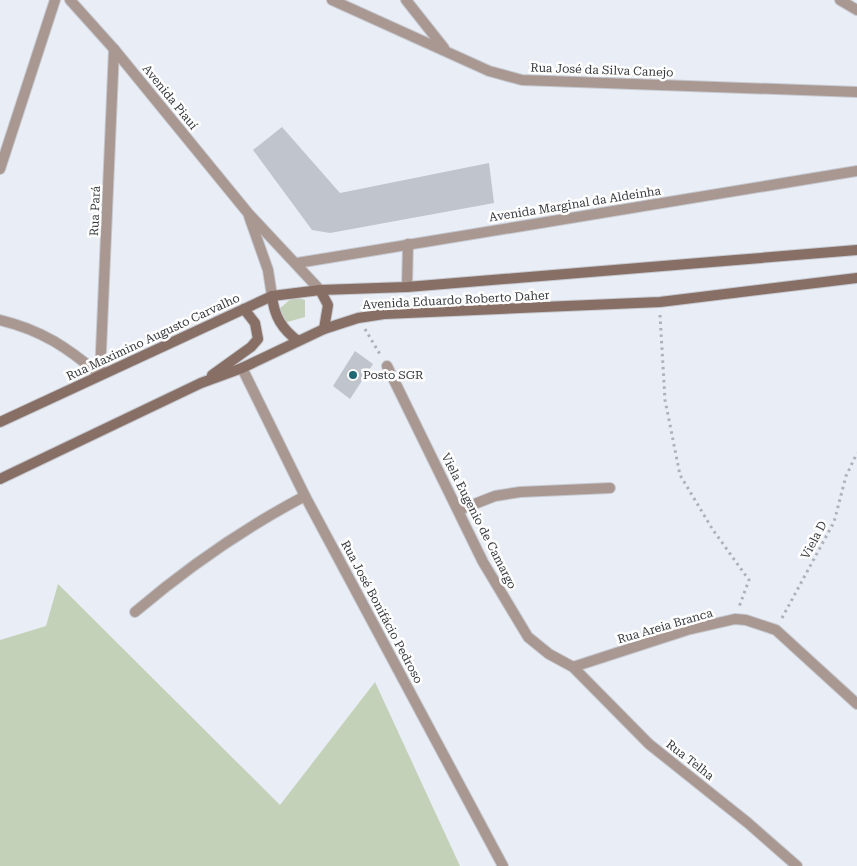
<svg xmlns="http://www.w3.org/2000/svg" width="857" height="866" font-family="'Roboto Serif',serif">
	<rect width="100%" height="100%" fill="#e9edf5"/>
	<g fill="#c4d1b9">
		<path d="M293,297L305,300V317L284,323L278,310Z"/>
		<path d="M58,584L280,805L375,682L460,866H0V640L46,626Z"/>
	</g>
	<g fill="#c0c4cd">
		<path d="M282,127L340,193L489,163L494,203L330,233L312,230L253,150Z"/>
		<path d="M355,351L373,364L350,399L333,386Z"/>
	</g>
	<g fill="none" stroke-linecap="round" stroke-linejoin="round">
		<defs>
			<g id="minor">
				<path d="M70,0L114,49L248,213L320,290"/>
				<path d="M332,0L489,71L522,80L857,92"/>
				<path d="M406,0L444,48"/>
				<path d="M840,0L857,10"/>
				<path d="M0,169L55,0"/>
				<path d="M249,216L268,270L272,296"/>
				<path d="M297,263L857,171"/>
				<path d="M407,287L408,244"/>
				<path d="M0,320C42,330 68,348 100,375"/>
				<path d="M387,366L483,562L528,637L549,654L573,667L649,744L748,823L797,866"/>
				<path d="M242,368L305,496L503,866"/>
				<path d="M100,375L114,49"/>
				<path d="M459,510L495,496L520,492L610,488"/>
				<path d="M135,612C188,567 244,528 305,496"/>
				<path d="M573,667L687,630L735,619L746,620L776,630L857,704"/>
			</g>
			<g id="secondary">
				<path d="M320,290L328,305L324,329"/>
				<path d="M272,296C274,316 282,329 298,341"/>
				<path d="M212,375L251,347L258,339L255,323L244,309"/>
				<path d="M0,422L272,296L320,290L407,287L857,250"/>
				<path d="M0,479L201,383L242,368L324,329L358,318L384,314L660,302L857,278"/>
			</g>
		</defs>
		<use href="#minor" stroke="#c6c9d0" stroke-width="12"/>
		<use href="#secondary" stroke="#c6c9d0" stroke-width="12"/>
		<g stroke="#aeb1b8" stroke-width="3" stroke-dasharray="2.5 4" stroke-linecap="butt">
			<path d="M660,315L665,400L680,475L713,530L749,580L739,607"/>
			<path d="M365,329L381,356"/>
			<path d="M782,618L834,522L846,476L857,453"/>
		</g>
		<use href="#minor" stroke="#a99891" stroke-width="10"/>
		<use href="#secondary" stroke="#886f65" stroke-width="10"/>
	</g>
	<circle fill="#1e6973" stroke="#fff" stroke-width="2" cx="353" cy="375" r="5"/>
	<g text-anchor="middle" stroke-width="5" stroke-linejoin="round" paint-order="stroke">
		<g font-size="12" fill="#383a3d" stroke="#fff">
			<text transform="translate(602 70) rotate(2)" y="4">Rua José da Silva Canejo</text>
			<text transform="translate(170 97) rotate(51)" y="4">Avenida Piauí</text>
			<text transform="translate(575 204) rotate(-9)" y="4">Avenida Marginal da Aldeinha</text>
			<text transform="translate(95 211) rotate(-88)" y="4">Rua Pará</text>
			<text transform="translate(456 300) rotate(-3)" y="4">Avenida Eduardo Roberto Daher</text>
			<text transform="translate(153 337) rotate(-25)" y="4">Rua Maximino Augusto Carvalho</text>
			<text transform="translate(479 521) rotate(63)" y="4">Viela Eugenio de Camargo</text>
			<text transform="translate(814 540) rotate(-62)" y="4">Viela D</text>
			<text transform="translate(382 612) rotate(62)" y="4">Rua José Bonifácio Pedroso</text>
			<text transform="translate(665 626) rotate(-16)" y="4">Rua Areia Branca</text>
			<text transform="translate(690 760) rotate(38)" y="4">Rua Telha</text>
		</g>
		<g font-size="12" fill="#383a3d" stroke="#fff" text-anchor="start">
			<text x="363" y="379">Posto SGR</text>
		</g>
	</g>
</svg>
